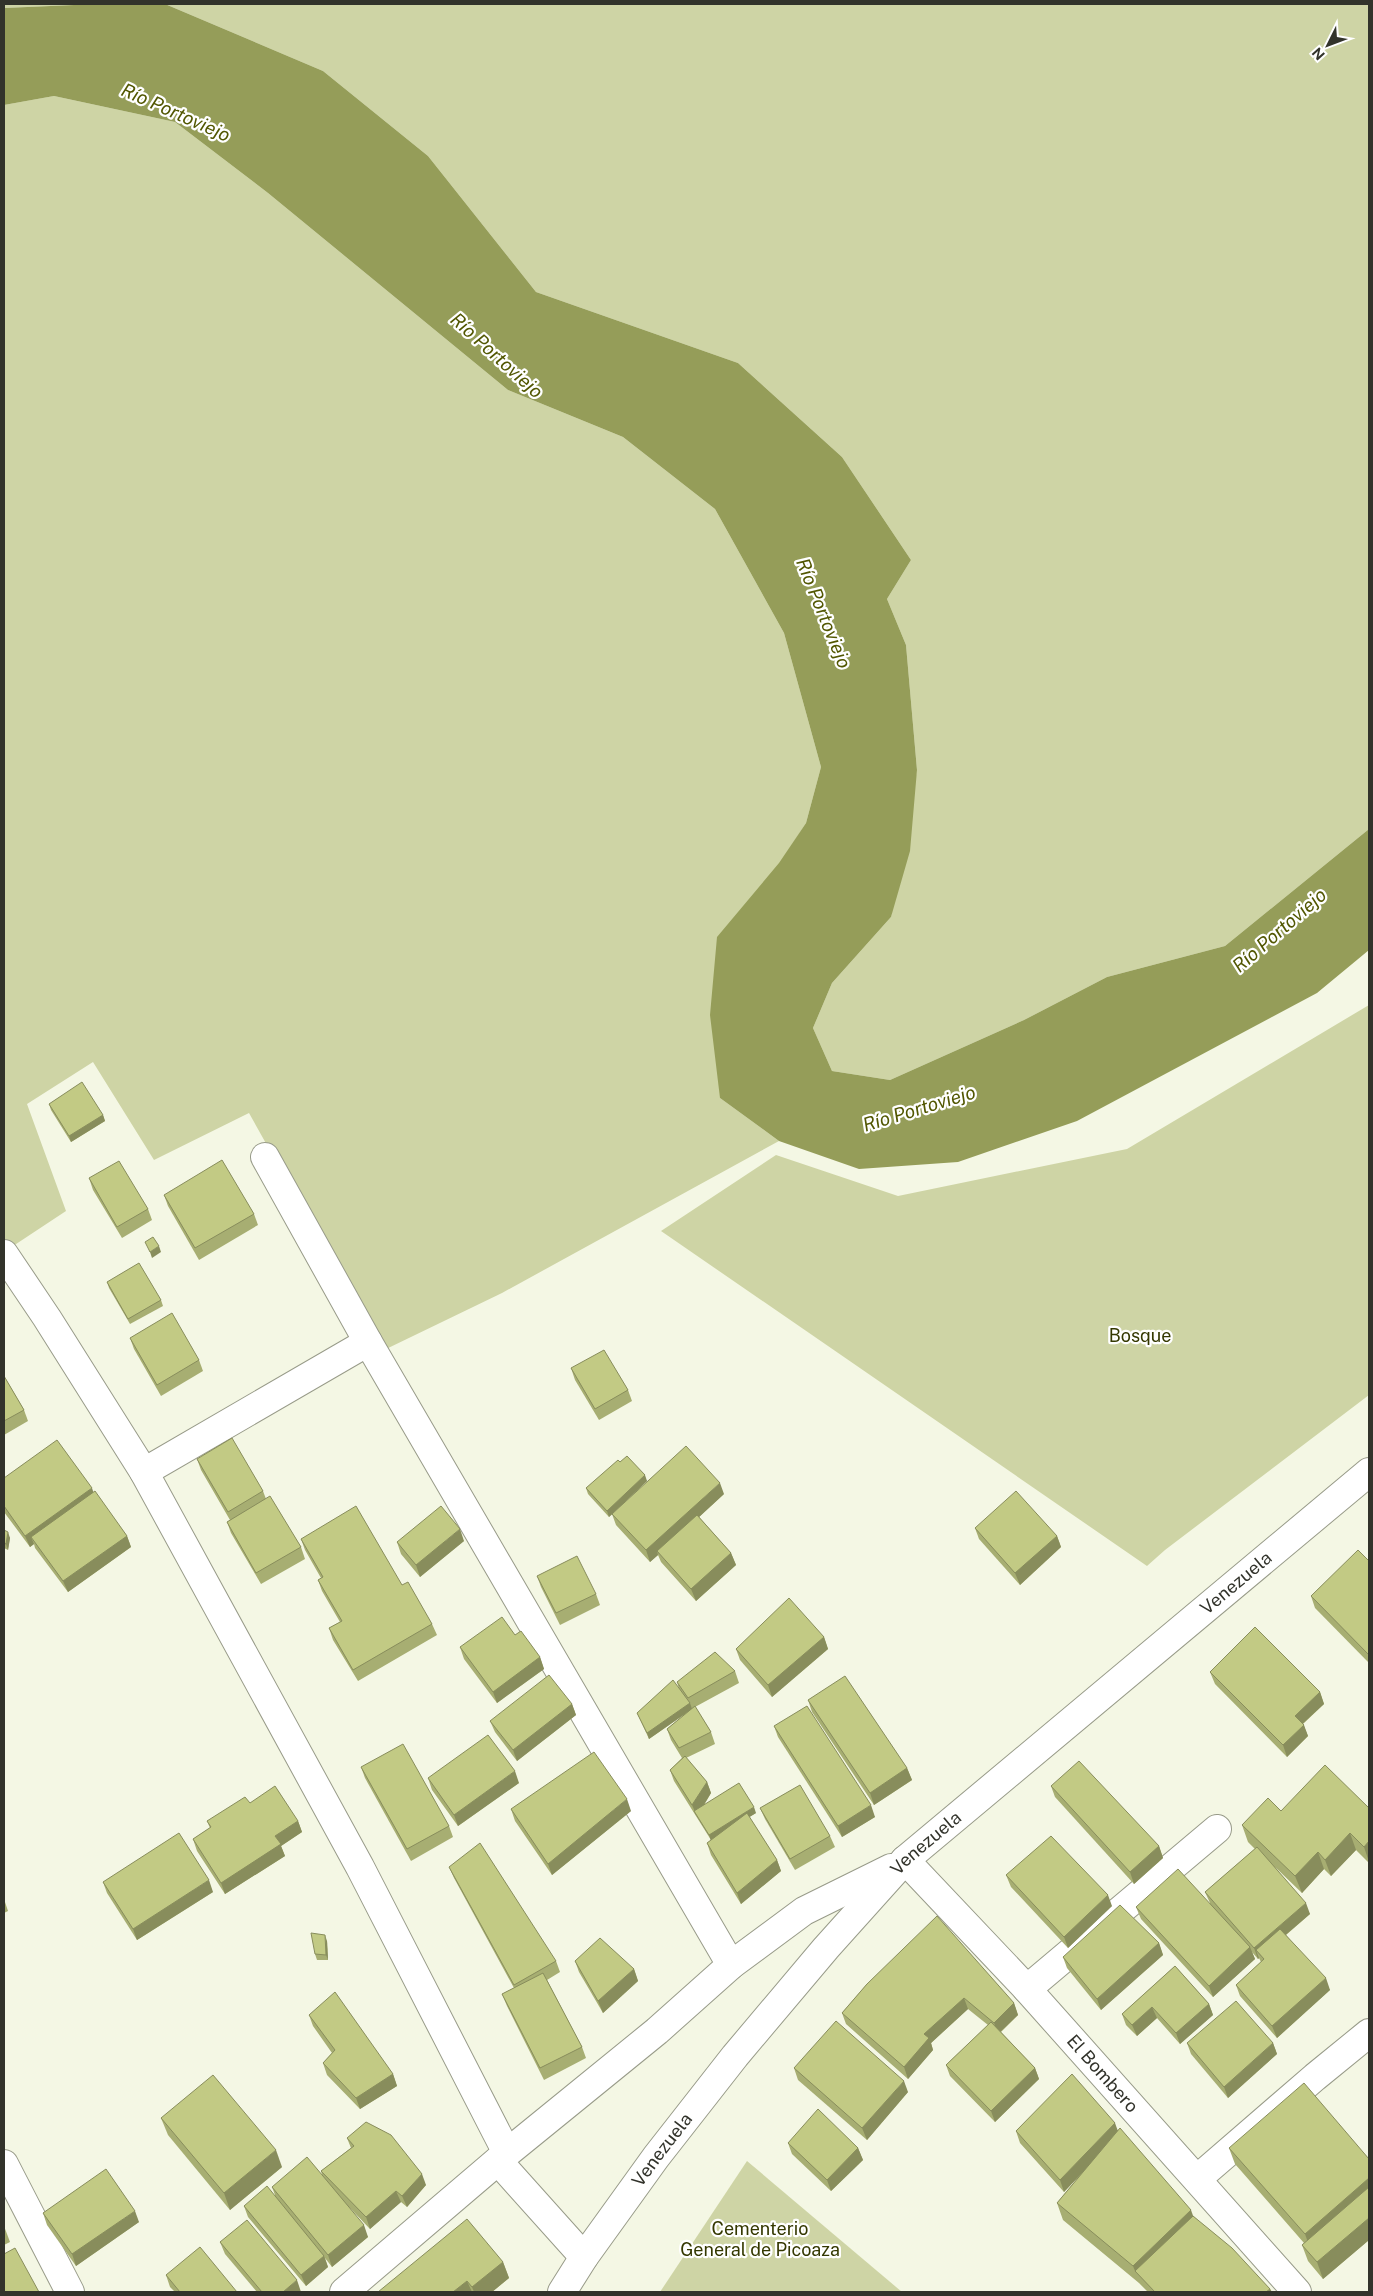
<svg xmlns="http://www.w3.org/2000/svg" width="1373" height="2296" font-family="'Public Sans',sans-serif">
	<rect width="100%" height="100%" fill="#f4f7e4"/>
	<g fill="#ced4a5">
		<path d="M4,4H97L4,8Z"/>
		<path d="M165,4H1369V829L1225,946L1107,977L1024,1020L890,1080L832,1071L813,1028L832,983L891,917L917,770L906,645L887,599L911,560L842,457L738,363L536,292L428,156L323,71Z"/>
		<path d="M54,96L175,122L268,193L508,390L623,437L715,509L784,633L821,767L806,823L780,863L720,1098L779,1141L502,1293L382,1351L249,1113L154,1160L93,1062L27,1104L66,1211L4,1252V105Z"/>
		<path d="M1369,1005V1395L1165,1550L1147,1566L661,1231L776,1155L898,1196L1127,1149Z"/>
		<path d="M747,2161L902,2292H660Z"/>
	</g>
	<path fill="#959d59" d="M97,4H165L323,71L428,156L536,292L738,363L842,457L911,560L887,599L906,645L917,770L910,851L891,917L832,983L813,1028L832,1071L890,1080L1024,1020L1107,977L1225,946L1369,829V950L1317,993L1077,1121L958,1162L859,1169L779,1141L720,1098L710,1015L717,937L779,863L806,823L821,767L784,633L715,509L623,437L508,390L268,193L175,122L54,96L4,105V8Z"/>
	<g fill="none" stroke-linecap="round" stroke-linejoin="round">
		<defs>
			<g id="minor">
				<path d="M265,1157L368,1342L731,1965"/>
				<path d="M4,1254L47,1318L144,1472L360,1867L507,2153L498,2161L584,2257"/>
				<path d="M144,1472L368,1342"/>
				<path id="s1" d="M905,1860L1027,1989L1297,2292"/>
				<path d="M1027,1989L1217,1829"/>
				<path d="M4,2164L70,2292"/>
				<path d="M1197,2179L1315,2077L1369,2033"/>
				<path d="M344,2292L507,2153L657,2031L731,1965L804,1911L891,1868"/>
				<path id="s2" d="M562,2292L584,2257L656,2157L735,2056L826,1948L905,1860L1369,1472"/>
			</g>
		</defs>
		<use href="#minor" stroke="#989b89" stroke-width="30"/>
		<use href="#minor" stroke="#fff" stroke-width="28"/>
	</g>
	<g fill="#a7ae72">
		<path d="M49,1104L103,1115L105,1121L71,1142L51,1110Z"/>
		<path d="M89,1178L148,1209L152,1220L122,1238L93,1190Z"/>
		<path d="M164,1195L254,1214L258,1225L199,1260L168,1206Z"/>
		<path d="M107,1282L161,1300L163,1306L130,1324L109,1288Z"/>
		<path d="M130,1338L199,1360L203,1371L161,1396L134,1349Z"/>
		<path d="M571,1368L628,1390L632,1401L599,1420L575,1380Z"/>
		<path d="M4,1376L24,1410L28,1421L4,1435Z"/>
		<path d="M197,1459L263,1491L266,1499L301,1547L305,1559L261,1584L231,1533L227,1522L230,1520L201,1470Z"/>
		<path d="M620,1462L647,1481L609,1517L588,1494L586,1488Z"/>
		<path d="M4,1478L93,1492L127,1536L131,1547L68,1592L35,1548L34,1544L30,1547L4,1512Z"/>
		<path d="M724,1494L699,1517L731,1553L736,1565L696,1601L661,1562L658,1555L650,1562L616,1525L612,1514Z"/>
		<path d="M975,1528L1057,1536L1061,1547L1020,1585L979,1539Z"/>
		<path d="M4,1530L10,1538L8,1550L4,1548Z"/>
		<path d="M301,1539L402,1585L432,1624L437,1635L358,1681L333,1640L329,1628L340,1622L322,1591L318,1580L321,1578L305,1550Z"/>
		<path d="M464,1541L420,1577L401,1554L397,1542Z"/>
		<path d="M1369,1561V1663L1315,1608L1311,1596Z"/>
		<path d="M537,1576L596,1594L600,1605L560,1625L541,1587Z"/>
		<path d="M515,1635L540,1657L544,1669L497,1703L464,1659L460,1647Z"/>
		<path d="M824,1637L828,1649L772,1697L740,1660L736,1649Z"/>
		<path d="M735,1671L739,1683L695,1707L711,1732L715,1744L686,1758L707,1782L711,1793L704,1805L756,1813L749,1817L777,1860L781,1871L741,1904L711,1855L707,1843L711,1840L674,1781L670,1770L682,1758L671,1740L667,1729L685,1714L649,1739L637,1713L679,1689L677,1682Z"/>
		<path d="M1210,1672L1320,1692L1324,1704L1303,1724L1308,1736L1287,1757L1215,1684Z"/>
		<path d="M808,1700L907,1768L912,1780L874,1805L812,1712Z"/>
		<path d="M572,1704L576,1715L517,1761L495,1732L490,1721Z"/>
		<path d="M774,1726L875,1817L842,1837L778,1737Z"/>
		<path d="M361,1767L449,1826L453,1837L411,1861L365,1778Z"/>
		<path d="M428,1778L519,1783L458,1826L432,1790Z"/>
		<path d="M1051,1786L1159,1846L1163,1858L1134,1884L1055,1797Z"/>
		<path d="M250,1803L298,1821L302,1832L281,1846L285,1856L225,1894L197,1851L193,1839L210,1828L207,1821Z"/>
		<path d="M760,1808L830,1836L835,1847L795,1870L765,1819Z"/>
		<path d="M1369,1808V1863L1356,1850L1331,1876L1324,1869L1302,1893L1275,1867L1310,1914L1286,1935L1330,1990L1277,2038L1240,1996L1236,1985L1261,1962L1259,1958L1258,1959L1252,1952L1255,1959L1213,1997L1141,1919L1136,1907L1210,1903L1205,1892L1255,1849L1248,1842L1242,1825L1281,1811Z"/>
		<path d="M511,1809L631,1811L552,1875L515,1821Z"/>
		<path d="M449,1867L556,1961L560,1972L547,1980L582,2047L586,2058L544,2080L507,2006L502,1994L514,1988L454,1878Z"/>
		<path d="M1006,1875L1112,1906L1068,1948L1011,1887Z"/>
		<path d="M103,1882L213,1892L137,1940L107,1893Z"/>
		<path d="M4,1899L8,1911L4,1913Z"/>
		<path d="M327,1941L328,1960H317L315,1954Z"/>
		<path d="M1159,1943L1163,1955L1101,2010L1067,1968L1063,1957Z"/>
		<path d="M575,1961L634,1969L638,1981L603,2013L579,1972Z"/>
		<path d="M1175,1966L1209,2004L1213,2015L1180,2044L1157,2018L1137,2036L1126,2025L1122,2014Z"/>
		<path d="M867,1984L1014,2003L1018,2015L1001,2032L1035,2068L1039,2079L995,2122L950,2076L946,2065L988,2025L968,2009L931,2043L933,2050L908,2079L846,2024L842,2013Z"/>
		<path d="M309,2015L393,2074L397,2086L360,2109L327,2075L323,2063L332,2053L313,2026Z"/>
		<path d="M1187,2043H1273L1277,2054L1228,2098L1191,2054Z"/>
		<path d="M794,2068L908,2092L867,2140L798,2080Z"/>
		<path d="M161,2118L282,2167L230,2210L168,2135Z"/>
		<path d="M1118,2130L1193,2216L1270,2289L1272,2292H1148L1139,2283L1063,2220L1057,2203L1082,2173L1064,2192L1020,2143L1016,2131Z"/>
		<path d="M347,2138L426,2185L407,2207L401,2202L370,2229L349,2207L368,2237L332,2267L325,2258L328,2267L306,2286L248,2217L244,2206L275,2195L272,2187L322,2175L321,2171L351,2148Z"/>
		<path d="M788,2143L858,2148L863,2160L831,2191L792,2154Z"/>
		<path d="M1229,2148L1369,2159V2240L1323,2279L1308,2261L1302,2245L1304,2243L1235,2164Z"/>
		<path d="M43,2213L139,2222L76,2266L47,2225Z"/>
		<path d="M4,2226L10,2242L4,2245Z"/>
		<path d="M220,2242L301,2292H257L225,2254Z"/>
		<path d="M503,2262L509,2278L492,2292H378Z"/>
		<path d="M166,2275L237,2292H175L170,2287Z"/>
	</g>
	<g fill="#888d5c">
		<path d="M103,1115L105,1121L71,1142L69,1136Z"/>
		<path d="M159,1246L161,1252L152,1258L150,1252Z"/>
		<path d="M645,1475L647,1481L609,1517L607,1511Z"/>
		<path d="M720,1483L724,1494L659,1554L657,1551L658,1555L650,1562L646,1550Z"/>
		<path d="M92,1488L96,1500L31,1537L34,1544L30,1547L25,1536Z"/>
		<path d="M460,1529L464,1541L420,1577L416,1565Z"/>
		<path d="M8,1532L10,1538L8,1550L6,1544Z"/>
		<path d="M127,1536L131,1547L68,1592L63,1581Z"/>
		<path d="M1057,1536L1061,1547L1020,1585L1015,1573Z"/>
		<path d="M731,1553L736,1565L696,1601L691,1589Z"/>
		<path d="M824,1637L828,1649L772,1697L768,1685Z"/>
		<path d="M540,1657L544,1669L497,1703L493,1692Z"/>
		<path d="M1320,1692L1324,1704L1299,1727L1295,1716Z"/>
		<path d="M690,1703L692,1709L649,1739L647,1733Z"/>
		<path d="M572,1704L576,1715L517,1761L513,1750Z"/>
		<path d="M1304,1725L1308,1736L1287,1757L1283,1745Z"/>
		<path d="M907,1768L912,1780L874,1805L870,1793Z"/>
		<path d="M515,1771L519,1783L458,1826L454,1815Z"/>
		<path d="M707,1782L711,1793L697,1816L692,1805Z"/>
		<path d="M627,1799L631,1811L552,1875L548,1864Z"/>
		<path d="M871,1805L875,1817L842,1837L838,1826Z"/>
		<path d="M754,1807L756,1813L711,1841L709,1835Z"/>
		<path d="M298,1821L302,1832L281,1846L285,1856L225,1894L221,1883L275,1836Z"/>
		<path d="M1350,1833L1356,1850L1331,1876L1325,1860Z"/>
		<path d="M1369,1841V1862L1364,1847Z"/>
		<path d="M1159,1846L1163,1858L1134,1884L1130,1872Z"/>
		<path d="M1318,1852L1324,1869L1302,1893L1295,1876Z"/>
		<path d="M777,1860L781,1871L741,1904L737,1893Z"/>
		<path d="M209,1880L213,1892L137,1940L133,1929Z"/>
		<path d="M1108,1895L1112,1906L1068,1948L1064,1937Z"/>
		<path d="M1306,1903L1310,1914L1261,1956L1256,1950L1259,1958L1258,1959L1254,1948Z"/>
		<path d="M325,1935L327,1941L328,1960L326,1955Z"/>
		<path d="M1159,1943L1163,1955L1101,2010L1097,1999Z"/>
		<path d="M1250,1947L1255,1959L1213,1997L1209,1986Z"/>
		<path d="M634,1969L638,1981L603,2013L598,2001Z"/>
		<path d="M1326,1978L1330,1990L1277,2038L1272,2026Z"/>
		<path d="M964,1998L968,2009L931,2043L933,2050L908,2079L904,2067L924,2034Z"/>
		<path d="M1014,2003L1018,2015L998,2034L994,2023Z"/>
		<path d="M1209,2004L1213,2015L1180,2044L1176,2033Z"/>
		<path d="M1152,2007L1157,2018L1137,2036L1132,2025Z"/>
		<path d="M1273,2043L1277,2054L1228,2098L1224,2087Z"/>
		<path d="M1035,2068L1039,2079L995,2122L991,2111Z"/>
		<path d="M393,2074L397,2086L360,2109L356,2098Z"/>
		<path d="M904,2081L908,2092L867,2140L862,2128Z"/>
		<path d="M1115,2123L1119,2134L1064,2192L1060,2180Z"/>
		<path d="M858,2148L863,2160L831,2191L827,2180Z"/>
		<path d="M276,2150L282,2167L230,2210L224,2193Z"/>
		<path d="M422,2174L426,2185L407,2207L402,2196Z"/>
		<path d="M1369,2178V2200L1311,2251L1305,2234Z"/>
		<path d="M396,2191L401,2202L370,2229L366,2217Z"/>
		<path d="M1191,2210L1197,2227L1135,2271L1133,2266Z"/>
		<path d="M135,2211L139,2222L76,2266L72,2254Z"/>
		<path d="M1369,2218V2240L1323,2279L1317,2262Z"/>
		<path d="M364,2225L368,2237L332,2267L328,2255Z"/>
		<path d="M324,2256L328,2267L306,2286L301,2275Z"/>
		<path d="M503,2262L509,2278L492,2292H474L472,2287Z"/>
		<path d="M297,2280L301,2292H283Z"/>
		<path d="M467,2281L472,2292H453Z"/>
		<path d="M1270,2289L1272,2292H1266Z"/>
	</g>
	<g fill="#c2ca84" stroke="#888d5c">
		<path d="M82,1082L103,1115L69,1136L49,1104Z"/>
		<path d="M222,1160L254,1214L195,1248L164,1195Z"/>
		<path d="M119,1161L148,1209L117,1227L89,1178Z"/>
		<path d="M153,1237L159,1246L150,1252L145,1242Z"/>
		<path d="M139,1263L161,1300L128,1319L107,1282Z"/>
		<path d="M172,1313L199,1360L157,1385L130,1338Z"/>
		<path d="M604,1350L628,1390L595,1409L571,1368Z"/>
		<path d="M4,1376L24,1410L4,1421Z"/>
		<path d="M232,1438L263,1491L228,1512L197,1459Z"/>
		<path d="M57,1440L92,1488L25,1536L4,1506V1478Z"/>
		<path d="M686,1446L720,1483L646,1550L612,1514Z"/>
		<path d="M627,1456L645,1475L607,1511L586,1488L618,1460L620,1462Z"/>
		<path d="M95,1491L127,1536L63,1581L31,1537Z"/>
		<path d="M1016,1491L1057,1536L1015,1573L975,1528Z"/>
		<path d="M270,1496L301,1547L256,1573L227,1522Z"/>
		<path d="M356,1506L402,1585L408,1582L432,1624L353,1670L329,1628L342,1621L318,1580L323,1577L301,1539Z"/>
		<path d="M441,1506L460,1529L416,1565L397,1542Z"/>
		<path d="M697,1515L731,1553L691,1589L657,1551Z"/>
		<path d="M4,1530L8,1532L6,1544L4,1543Z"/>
		<path d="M1358,1550L1369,1561V1655L1311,1596Z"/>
		<path d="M577,1556L596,1594L556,1613L537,1576Z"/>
		<path d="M789,1598L824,1637L768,1685L736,1649Z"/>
		<path d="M502,1617L515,1635L521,1631L540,1657L493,1692L460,1647Z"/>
		<path d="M1255,1627L1320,1692L1295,1716L1304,1725L1283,1745L1210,1672Z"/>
		<path d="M715,1652L735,1671L688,1698L677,1682Z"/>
		<path d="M549,1675L572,1704L513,1750L490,1721Z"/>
		<path d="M845,1676L907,1768L870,1793L808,1700Z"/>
		<path d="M673,1680L690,1703L647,1733L637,1713Z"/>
		<path d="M695,1706L711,1732L679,1748L667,1729Z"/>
		<path d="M807,1706L871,1805L838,1826L774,1726Z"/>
		<path d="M488,1735L515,1771L454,1815L428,1778Z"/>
		<path d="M403,1744L449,1826L407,1849L361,1767Z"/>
		<path d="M594,1752L627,1799L548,1864L511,1809Z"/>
		<path d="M685,1756L707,1782L692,1805L670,1770Z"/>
		<path d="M1079,1761L1159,1846L1130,1872L1051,1786Z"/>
		<path d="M1325,1765L1369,1808V1841L1364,1847L1350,1833L1325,1860L1318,1852L1295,1876L1242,1825L1268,1798L1281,1811Z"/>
		<path d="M739,1783L754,1807L709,1835L694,1811Z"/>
		<path d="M800,1785L830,1836L790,1859L760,1808Z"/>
		<path d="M275,1786L298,1821L275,1836L281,1844L221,1883L193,1839L211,1827L207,1821L245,1797L250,1803Z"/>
		<path d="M747,1813L777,1860L737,1893L707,1843Z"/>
		<path d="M179,1833L209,1880L133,1929L103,1882Z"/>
		<path d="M1051,1836L1108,1895L1064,1937L1006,1875Z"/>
		<path d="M480,1843L556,1961L514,1985L449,1867Z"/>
		<path d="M1257,1847L1306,1903L1254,1948L1205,1892Z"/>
		<path d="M1178,1869L1250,1947L1209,1986L1136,1907Z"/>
		<path d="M1120,1905L1159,1943L1097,1999L1063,1957Z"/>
		<path d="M937,1916L1014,2003L994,2023L964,1998L924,2034L929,2038L904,2067L842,2013L867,1984Z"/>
		<path d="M1280,1929L1326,1978L1272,2026L1236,1985L1264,1959L1256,1950Z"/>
		<path d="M311,1933L325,1935L326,1955L315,1954Z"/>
		<path d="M600,1938L634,1969L598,2001L575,1961Z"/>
		<path d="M1175,1966L1209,2004L1176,2033L1152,2007L1132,2025L1122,2014Z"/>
		<path d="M543,1973L582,2047L540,2068L502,1994Z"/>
		<path d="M335,1992L393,2074L356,2098L323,2063L335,2050L309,2015Z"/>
		<path d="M1236,2001L1273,2043L1224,2087L1187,2043Z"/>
		<path d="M836,2021L904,2081L862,2128L794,2068Z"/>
		<path d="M991,2022L1035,2068L991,2111L946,2065Z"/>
		<path d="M1072,2074L1115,2123L1060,2180L1016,2131Z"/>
		<path d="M213,2075L276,2150L224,2193L161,2118Z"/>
		<path d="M1304,2083L1369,2159V2178L1305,2234L1229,2148Z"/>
		<path d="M818,2109L858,2148L827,2180L788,2143Z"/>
		<path d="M366,2122L391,2135L422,2174L402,2196L396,2191L366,2217L321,2171L354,2146L347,2138Z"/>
		<path d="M1120,2128L1191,2210L1133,2266L1057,2203Z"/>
		<path d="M307,2157L364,2225L328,2255L272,2187Z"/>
		<path d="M106,2169L135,2211L72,2254L43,2213Z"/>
		<path d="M267,2186L324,2256L301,2275L244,2206Z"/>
		<path d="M1369,2187V2218L1317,2262L1302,2245Z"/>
		<path d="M1193,2216L1232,2248L1270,2289L1266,2292H1155L1135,2271Z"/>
		<path d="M467,2219L503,2262L472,2287L467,2281L453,2292H378Z"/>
		<path d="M247,2220L297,2280L283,2292H262L220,2242Z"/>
		<path d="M200,2247L237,2292H180L166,2275Z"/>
		<path d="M15,2248L39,2292H4V2254Z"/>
	</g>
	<g text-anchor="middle" stroke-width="4.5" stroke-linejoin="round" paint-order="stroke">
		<g font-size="18" fill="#343800" stroke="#fff">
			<text x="1140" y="1342">Bosque</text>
			<text x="760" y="2235">Cementerio<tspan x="760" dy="21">General de Picoaza</tspan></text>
		</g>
		<g font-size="18" fill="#32332b" stroke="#fff">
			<text dy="6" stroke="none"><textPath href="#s2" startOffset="984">Venezuela</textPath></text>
			<text dy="6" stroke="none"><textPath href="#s2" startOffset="579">Venezuela</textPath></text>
			<text dy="6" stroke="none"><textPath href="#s1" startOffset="291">El Bombero</textPath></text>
			<text dy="6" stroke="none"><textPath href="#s2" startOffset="174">Venezuela</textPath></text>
		</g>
		<g font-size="19" font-style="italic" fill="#525702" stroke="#fff">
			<text transform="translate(176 112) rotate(24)" y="7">Río Portoviejo</text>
			<text transform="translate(497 355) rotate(42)" y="7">Río Portoviejo</text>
			<text transform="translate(824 613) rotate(68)" y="7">Río Portoviejo</text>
			<text transform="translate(1279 930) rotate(-41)" y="7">Río Portoviejo</text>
			<text transform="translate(919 1108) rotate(-17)" y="7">Río Portoviejo</text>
		</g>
	</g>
	<rect width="1373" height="2296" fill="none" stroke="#32332b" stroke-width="10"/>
	<g transform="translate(1328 45) rotate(228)" stroke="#ffffff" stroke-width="4" paint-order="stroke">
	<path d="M0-4L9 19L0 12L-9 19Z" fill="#32332b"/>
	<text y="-8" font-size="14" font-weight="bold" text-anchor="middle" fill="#32332b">N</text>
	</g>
</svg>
